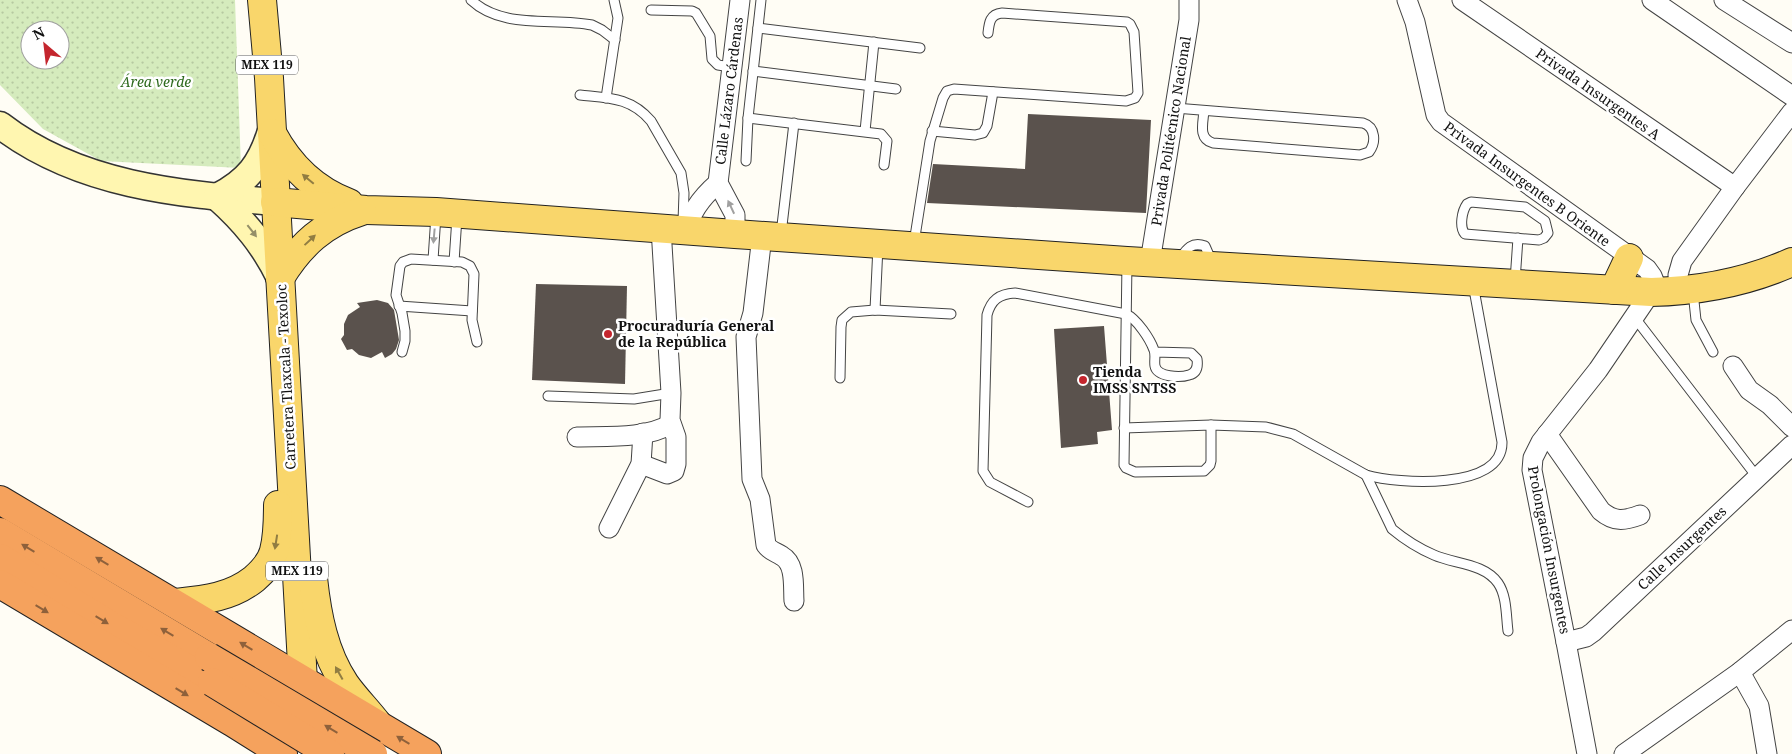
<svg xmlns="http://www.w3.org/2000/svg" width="1792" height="754" font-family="'Noto Serif',serif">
	<defs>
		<pattern id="park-dots" width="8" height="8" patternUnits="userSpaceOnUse" patternTransform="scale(1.25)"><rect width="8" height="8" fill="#d5ebbd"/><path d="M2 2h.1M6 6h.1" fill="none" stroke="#b6c8a1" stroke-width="1.8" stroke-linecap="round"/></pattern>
	</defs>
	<rect width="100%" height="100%" fill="#fffdf5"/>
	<path fill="url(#park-dots)" fill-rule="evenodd" d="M0,0H235L241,168L101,161L43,129L0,85ZM30,30H60V60H30Z"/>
	<g fill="#5a524d">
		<path d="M1028,114L1151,120L1146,213L927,203L933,164L1025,169Z"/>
		<path d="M536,284L627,286L625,384L532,380Z"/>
		<path d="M377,300L388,303L394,310L399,340L396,349L392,354L385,358L382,352L371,358L359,355L352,349L347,350L341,339L344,335V324L348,315L360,307L357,303Z"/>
		<path d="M1104,326L1112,430L1097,432L1098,444L1061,448L1054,329Z"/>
	</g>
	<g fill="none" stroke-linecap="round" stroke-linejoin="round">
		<defs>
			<g id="lane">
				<path d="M471,0C503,30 553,17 592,25L602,30L615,40"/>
				<path d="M651,10L692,11L696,13L710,36L712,59L718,65L731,67"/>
				<path d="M758,28L920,48"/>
				<path d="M753,71L896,89"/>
				<path d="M580,95C608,98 631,97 651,121L681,173L684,193L683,222"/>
				<path d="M606,98L618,18L614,0"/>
				<path d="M1175,108L1363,123C1376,127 1376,143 1369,152L1360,155L1213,143C1198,139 1203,123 1204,111"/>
				<path d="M748,118L881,134L887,141L884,165"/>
				<path d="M865,131L874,42"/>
				<path d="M932,131L975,135L983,133L987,126L993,92"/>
				<path d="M746,161L748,118L761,0"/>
				<path d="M1471,202L1525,207L1545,221L1548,233L1544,238L1539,240L1465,234C1459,227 1462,211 1467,204Z"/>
				<path d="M781,234L794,123"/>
				<path d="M914,243L930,141L943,98L947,91L954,89L1126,101L1135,98L1138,93L1134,32L1130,24L1127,22L1002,13C990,14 989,23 988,33"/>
				<path d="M433,260L436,215"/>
				<path d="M1179,260C1186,250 1191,241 1205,246L1212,262"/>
				<path d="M454,262L457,217"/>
				<path d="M1127,263L1124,465L1126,468L1135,472L1204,471L1210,465L1211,461V425"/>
				<path d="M1515,281L1518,238"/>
				<path d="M1693,292L1696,320L1713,352"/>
				<path d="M399,306L472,311"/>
				<path d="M875,310L878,246"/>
				<path d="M1635,318L1757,477"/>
				<path d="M402,352L405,341V331L402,313L396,295L400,266L403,262L411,259L462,262L470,266L474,274L472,320L477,342"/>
				<path d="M840,378L841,327L842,320L851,312L875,310L951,314"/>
				<path d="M548,396L634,399L671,393"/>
				<path d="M1124,428L1211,425L1266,427L1293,434L1366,475C1398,484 1503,491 1502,442L1473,284"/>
				<path d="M1366,475L1392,529C1404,539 1420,549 1434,555C1454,564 1484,563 1498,583C1507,596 1506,616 1508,631"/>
				<path d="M1028,502L990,482L983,471L987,315C991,300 999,294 1015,293L1126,314C1137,319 1150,339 1154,350C1156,355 1154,361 1155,366C1157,377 1180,378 1189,375C1197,373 1198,366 1197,359L1191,353L1155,352"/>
			</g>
			<g id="street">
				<path d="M1407,0L1415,22L1436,115L1441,122L1647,269L1652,276L1654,281L1651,292L1598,370L1541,442L1533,458L1532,470L1566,642L1587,754"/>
				<path d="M1462,0L1735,187"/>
				<path d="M1652,0L1792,96"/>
				<path d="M1724,0L1792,43"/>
				<path d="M687,231C690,211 703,196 718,183"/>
				<path d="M735,234V215L718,183L740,0"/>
				<path d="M762,236L753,313L746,337L752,479L760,499L766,545C770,551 776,552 782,556C796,564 793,587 794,601"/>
				<path d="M1150,262L1189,20V0"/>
				<path d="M1680,291L1678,275L1682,261L1735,187L1792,112"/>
				<path d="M1733,366L1749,390L1770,405L1792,427"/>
				<path d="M1547,434L1601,511C1614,522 1624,521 1640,515"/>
				<path d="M577,437C606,436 646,439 671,424"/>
				<path d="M641,464L667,474L674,471L676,464V437L670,420L671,393L661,228"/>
				<path d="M609,528L641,464L643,433"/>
				<path d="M1566,642L1586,637L1593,632L1792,445"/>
				<path d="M1740,672L1759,706L1767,754"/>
				<path d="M1624,754L1740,672L1792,630"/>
			</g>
			<g id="secondary">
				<path d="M0,125C79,186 180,194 275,202"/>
				<path d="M217,197C244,221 264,245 280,278"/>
				<path d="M217,197C248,181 261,164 271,131"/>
			</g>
			<g id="primary">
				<path d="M262,0L269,78L306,735"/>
				<path d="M272,133C289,165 314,190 349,203"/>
				<path d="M275,202L366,210L436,212L735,234L1127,261L1651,292C1700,291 1747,282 1792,262"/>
				<path d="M280,278C300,245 324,223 362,211"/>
				<path d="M1614,290L1629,258"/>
				<path d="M313,578C317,615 324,653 345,684C354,697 367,710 377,723"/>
				<path d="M174,603C203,600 230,598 254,579C263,571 271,563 274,551C278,536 278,520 278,505"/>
			</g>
			<g id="highway">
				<path d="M0,500L427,754"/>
				<path d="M0,532L209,657"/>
				<path d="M0,558L110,625L212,682"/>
				<path d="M0,584L232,722L283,754"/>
			</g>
		</defs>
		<use href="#lane" stroke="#444" stroke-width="11"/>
		<use href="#street" stroke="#444" stroke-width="21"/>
		<use href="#secondary" stroke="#333" stroke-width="29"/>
		<use href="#primary" stroke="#222" stroke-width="30"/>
		<use href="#highway" stroke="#222" stroke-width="30"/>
		<use href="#lane" stroke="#fff" stroke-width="9"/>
		<use href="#street" stroke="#fff" stroke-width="19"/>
		<use href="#secondary" stroke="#fff6b0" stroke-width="26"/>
		<use href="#primary" stroke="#f9d66b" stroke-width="28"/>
		<use href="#highway" stroke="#f5a25d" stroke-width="28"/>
		<defs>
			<g id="highway-bridge">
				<path d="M209,657L373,754"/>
				<path d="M212,682L330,754"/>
			</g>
		</defs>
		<use href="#highway-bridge" stroke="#222" stroke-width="30" stroke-linecap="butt"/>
		<use href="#highway-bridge" stroke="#f5a25d" stroke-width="28"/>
	</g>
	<defs><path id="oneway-solid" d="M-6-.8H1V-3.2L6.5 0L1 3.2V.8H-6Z" transform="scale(1.25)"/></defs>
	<g fill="#917d42">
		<use href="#oneway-solid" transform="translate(308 179) rotate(-140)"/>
		<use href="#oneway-solid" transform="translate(310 240) rotate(-43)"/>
		<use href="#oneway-solid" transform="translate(276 542) rotate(99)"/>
		<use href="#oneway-solid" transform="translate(339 673) rotate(-119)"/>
	</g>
	<g fill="#a0a0a0">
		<use href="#oneway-solid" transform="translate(731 207) rotate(-115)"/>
		<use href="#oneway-solid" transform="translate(434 236) rotate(95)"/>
	</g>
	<use fill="#948f68" href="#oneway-solid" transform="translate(252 231) rotate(52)"/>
	<g fill="#8e613b">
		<use href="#oneway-solid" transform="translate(28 548) rotate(-149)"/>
		<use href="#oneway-solid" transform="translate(102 561) rotate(-149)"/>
		<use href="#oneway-solid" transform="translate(42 609) rotate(31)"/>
		<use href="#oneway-solid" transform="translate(102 620) rotate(31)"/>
		<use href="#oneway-solid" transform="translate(167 632) rotate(-149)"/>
		<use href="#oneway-solid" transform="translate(246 646) rotate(-149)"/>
		<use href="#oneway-solid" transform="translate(182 692) rotate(31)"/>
		<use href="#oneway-solid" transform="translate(331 729) rotate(-149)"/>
		<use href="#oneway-solid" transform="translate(403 740) rotate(-149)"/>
	</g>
	<g fill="#c4262e" stroke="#fff" stroke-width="2">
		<circle cx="608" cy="334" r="5"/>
		<circle cx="1083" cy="380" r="5"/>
	</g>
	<g text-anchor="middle" stroke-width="5" stroke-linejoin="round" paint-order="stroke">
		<g fill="#fff" stroke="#585858" stroke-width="1">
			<rect x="236" y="55.5" width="62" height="19" rx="4"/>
			<rect x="266" y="561.5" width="62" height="19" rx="4"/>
		</g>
		<g font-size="12" font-weight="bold" fill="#111">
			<text x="267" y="69">MEX 119</text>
			<text x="297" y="575">MEX 119</text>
		</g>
		<g font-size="14" font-style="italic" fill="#2f6b1f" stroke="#fff">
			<text x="156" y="87">Área verde</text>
		</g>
		<g font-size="14" fill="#111" stroke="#fff">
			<text transform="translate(729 91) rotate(-83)" y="5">Calle Lázaro Cárdenas</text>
			<text transform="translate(1598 94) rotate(35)" y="5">Privada Insurgentes A</text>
			<text transform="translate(1171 131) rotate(-81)" y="5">Privada Politécnico Nacional</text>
			<text transform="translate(1527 184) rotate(36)" y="5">Privada Insurgentes B Oriente</text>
			<text transform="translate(286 377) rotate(-93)" y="5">Carretera Tlaxcala - Texoloc</text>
			<text transform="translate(1682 548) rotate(-43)" y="5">Calle Insurgentes</text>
			<text transform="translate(1549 550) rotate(79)" y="5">Prolongación Insurgentes</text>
		</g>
		<g font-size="14" font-weight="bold" fill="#111" stroke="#fff" text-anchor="start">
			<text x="618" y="331">Procuraduría General<tspan x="618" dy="16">de la República</tspan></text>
			<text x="1093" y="377">Tienda<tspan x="1093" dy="16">IMSS SNTSS</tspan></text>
		</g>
	</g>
	<g transform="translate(45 45) rotate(332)"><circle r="24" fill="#ffffff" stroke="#a0a0a0"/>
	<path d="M0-4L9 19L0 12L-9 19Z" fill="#c4262e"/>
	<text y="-8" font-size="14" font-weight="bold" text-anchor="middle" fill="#111111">N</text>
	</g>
</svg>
